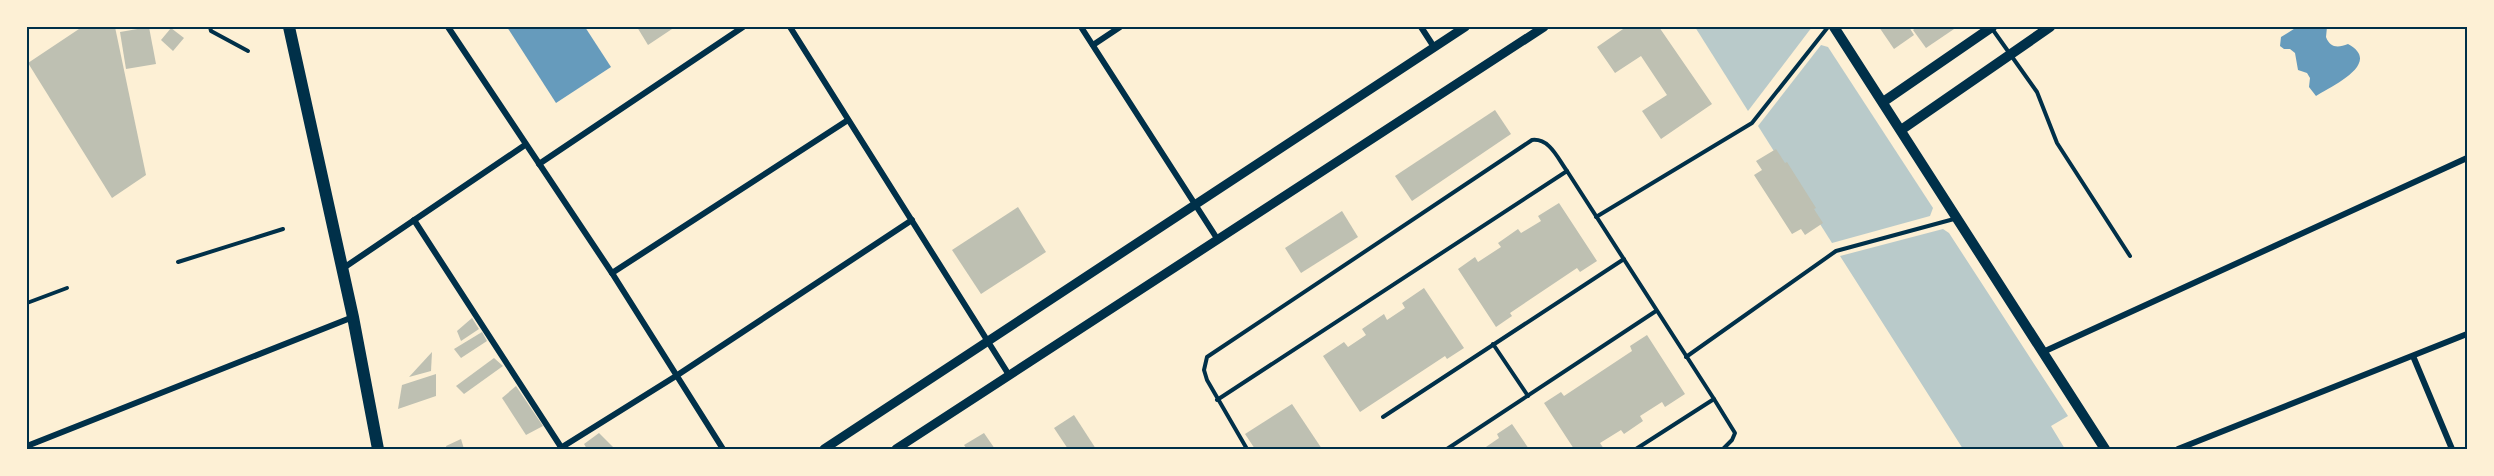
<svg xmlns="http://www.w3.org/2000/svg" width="2494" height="476" font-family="'Space Grotesk',sans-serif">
	<rect width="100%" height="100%" fill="#fdf0d5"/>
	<g fill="#b9caca">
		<path d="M1695,27H1812L1748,111Z"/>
		<path d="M1821,45L1828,47L1933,208L1930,216L1832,243L1758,126Z"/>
		<path d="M1943,229L1949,233L2068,416L2051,426L2065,449H1963L1840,256Z"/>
	</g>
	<g fill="#669bbc">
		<path d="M507,27H585L611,67L556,103Z"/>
		<path d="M2297,27H2327L2326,37C2330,48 2338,48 2348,44C2383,63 2332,86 2316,96L2309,87L2310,78L2307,73L2298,70L2295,53L2290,49H2284L2280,46L2281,37Z"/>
	</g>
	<g fill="#bec0b2">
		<path d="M82,27H115L146,175L112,198L28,63Z"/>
		<path d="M149,27L156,64L126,69L120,32Z"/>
		<path d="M637,27H675L648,45Z"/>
		<path d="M1626,27H1659L1712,104L1661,139L1642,111L1667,95L1641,56L1615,73L1597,47Z"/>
		<path d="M1879,27H1909L1914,35L1894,49Z"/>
		<path d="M1917,27H1957L1926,48L1913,30Z"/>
		<path d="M171,28L184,38L173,51L161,40Z"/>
		<path d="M1495,110L1511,134L1412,201L1395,176Z"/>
		<path d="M1776,149L1785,163L1787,162L1816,208L1814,209L1823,223L1805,235L1801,229L1792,234L1754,175L1762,170L1756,161Z"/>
		<path d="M1559,203L1597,261L1580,272L1577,268L1510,313L1512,316L1496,327L1458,269L1475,257L1478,262L1501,247L1498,243L1518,229L1521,233L1541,221L1538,216Z"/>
		<path d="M1018,207L1046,252L981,294L952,250Z"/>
		<path d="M1342,211L1358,237L1301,273L1285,248Z"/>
		<path d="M1424,288L1464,348L1447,359L1445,356L1360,412L1323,356L1344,342L1348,347L1366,335L1362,329L1384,314L1387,320L1405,308L1402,303Z"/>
		<path d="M472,318L479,329L461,341L457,331Z"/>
		<path d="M482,332L487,341L461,358L454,349Z"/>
		<path d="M1647,335L1685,394L1665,407L1662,402L1640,416L1643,421L1624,434L1621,430L1600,443L1604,449H1574L1544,403L1561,392L1564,396L1632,351L1630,346Z"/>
		<path d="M432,352L431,371L409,377Z"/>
		<path d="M494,358L503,366L464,394L456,386Z"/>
		<path d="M436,374V396L398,409L402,385Z"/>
		<path d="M516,386L543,426L526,435L502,398Z"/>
		<path d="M1292,404L1322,449H1255L1245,434Z"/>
		<path d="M1074,415L1096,449H1068L1054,428Z"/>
		<path d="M1512,424L1529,449H1483L1499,438L1497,434Z"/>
		<path d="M599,433L615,449H587L584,444Z"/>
		<path d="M984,433L995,449H967L964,445Z"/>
		<path d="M461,439L464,449H447L446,446Z"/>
	</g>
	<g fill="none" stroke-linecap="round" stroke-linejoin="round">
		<g stroke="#003049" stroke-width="4">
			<path d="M210,27L211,31L248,51"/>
			<path d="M1993,30L2037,92L2057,143L2130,256"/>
			<path d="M1596,217L1752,123L1828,27"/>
			<path d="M178,262L283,229"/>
			<path d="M27,303L67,288"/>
			<path d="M1493,344L1528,396"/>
			<path d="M1686,357L1836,251L1954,219"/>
			<path d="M1714,399L1735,433L1732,440L1723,449"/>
			<path d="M1217,400L1567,171L1714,399L1636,449"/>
			<path d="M1383,417L1624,259"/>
			<path d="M1247,449L1207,380L1204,370L1207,357L1532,140C1550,138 1558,159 1567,171"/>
			<path d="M1447,449L1656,311"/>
		</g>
		<g stroke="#003049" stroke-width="6">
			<path d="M448,27L612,273L723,449"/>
			<path d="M790,27L1009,375"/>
			<path d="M1081,27L1218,240"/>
			<path d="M1421,27L1434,47"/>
			<path d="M1093,45L1120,27"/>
			<path d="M539,164L743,27"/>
			<path d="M414,220L561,447"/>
			<path d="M342,269L525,145"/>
			<path d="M612,273L848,120"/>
			<path d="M2043,352L2467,158"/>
			<path d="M2413,356L2452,449"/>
			<path d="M27,446L353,317"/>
			<path d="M559,449L676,376L912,220"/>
			<path d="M2178,449L2467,334"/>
		</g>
		<g stroke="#003049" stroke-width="9">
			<path d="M824,449L1465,27"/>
			<path d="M896,449L1544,27"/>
		</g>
		<g stroke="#003049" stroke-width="10">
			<path d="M1834,27L2105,449"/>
			<path d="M1883,102L1992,27"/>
			<path d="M1901,130L2050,27"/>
		</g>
		<path stroke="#003049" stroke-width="12" d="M289,27L353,317L378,449"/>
	</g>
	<rect width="2494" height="476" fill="none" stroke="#fdf0d5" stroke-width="57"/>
	<rect x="28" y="28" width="2438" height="420" fill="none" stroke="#003049" stroke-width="2"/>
</svg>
